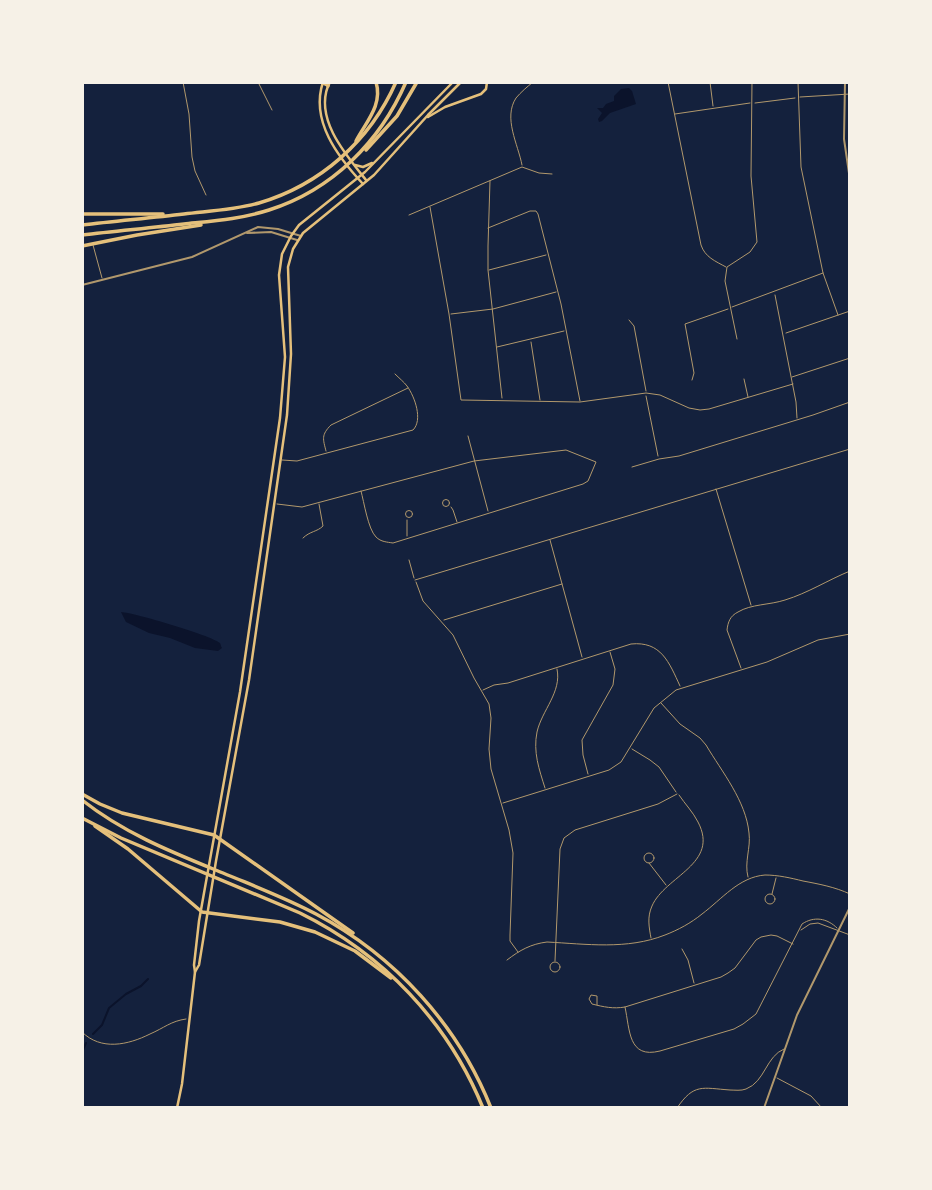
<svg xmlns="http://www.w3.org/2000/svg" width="932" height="1190" font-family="'Space Grotesk',sans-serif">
	<rect width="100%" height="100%" fill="#14213d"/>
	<g fill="#0b132b">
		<path d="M629,88L632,91L636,104L610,113L602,121L599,122L598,119L602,113L597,108H603L606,104L614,101V96L621,89Z"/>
		<path d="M121,612C135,613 210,635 220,643C221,645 221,647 222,648L218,651L195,648L170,638L149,633L126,622Z"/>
	</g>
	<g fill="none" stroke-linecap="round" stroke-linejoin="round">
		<g stroke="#0b132b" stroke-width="2">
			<path d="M93,1034L102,1025L109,1008L126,994L141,986L148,979"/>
			<path d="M82,1052L86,1043"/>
		</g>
		<g stroke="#b1986c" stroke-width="1">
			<path d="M183,82L189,114L192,157L195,171L206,195"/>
			<path d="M258,82L272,110"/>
			<path d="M668,82L701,245C705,257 715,261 726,267"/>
			<path d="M710,82L713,106"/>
			<path d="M798,82L801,167L823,273L838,315"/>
			<path d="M800,97L850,94"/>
			<path d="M755,103L795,98"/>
			<path d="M675,114L750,103"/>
			<path d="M522,165C518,144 503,118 516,98C521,92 527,87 533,82"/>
			<path d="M490,181L488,246V270L502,398"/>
			<path d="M430,207L449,314L461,400L580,402L646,393L660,395L689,408L700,410L709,409L793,384"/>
			<path d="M409,215L522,167L539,173L552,174"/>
			<path d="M488,228L530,211H536L538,214L561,304L580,401"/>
			<path d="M93,245L102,278"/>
			<path d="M489,270L546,255"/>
			<path d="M775,295L796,402L797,418"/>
			<path d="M732,307L823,273"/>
			<path d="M451,314L493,309L556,292"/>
			<path d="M629,320L634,326L646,391"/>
			<path d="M786,333L850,311"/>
			<path d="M737,339L725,281L727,267L750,252L757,242L751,176L752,82"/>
			<path d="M531,342L540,400"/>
			<path d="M497,347L564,331"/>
			<path d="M792,377L850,358"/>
			<path d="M744,379L748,397"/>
			<path d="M692,380L694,373L685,324L728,309"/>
			<path d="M646,396L658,456"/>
			<path d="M468,436L488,511"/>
			<path d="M326,451C323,439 321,435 331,425L408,388"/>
			<path d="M282,460L297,461L413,430C423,420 415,397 407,386C404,382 399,378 395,374"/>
			<path d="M632,467L659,459L679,456L813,415L850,402"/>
			<path d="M716,489L751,605"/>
			<circle cx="446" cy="503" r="3.5"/>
			<path d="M277,504L302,507L474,461L566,450L596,462L588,481L583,484L393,543C387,542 381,542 376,537C368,529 364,502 361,491"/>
			<path d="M451,507L453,510L457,522"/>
			<circle cx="409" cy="514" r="3.5"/>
			<path d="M407,520V536"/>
			<path d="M303,538C310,531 317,532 323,526L319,504"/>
			<path d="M550,540L582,657"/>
			<path d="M409,560L414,578"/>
			<path d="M415,580L850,449"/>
			<path d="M416,582L423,601L453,635L474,678L489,704L491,718L489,749L491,769L509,830L513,853L510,935V941L518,952"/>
			<path d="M444,620L562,584"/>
			<path d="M741,668L727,630C728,622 730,616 738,612C751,604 770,605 785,600C808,593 828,580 850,571"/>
			<path d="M483,690L494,685L508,683L631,644C661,641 669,662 680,686"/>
			<path d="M661,703L680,724L700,738L706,745C722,772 746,801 749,833C751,848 744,862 748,877"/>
			<path d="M632,749L650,760L659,767L676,792"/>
			<path d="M588,774L583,755L582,740L613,685L615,669L610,652"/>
			<path d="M545,788C539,769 533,752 537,732C542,710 562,692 557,669"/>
			<path d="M503,803L609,770L621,762L654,708L676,690L767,662L818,640L850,634"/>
			<circle cx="649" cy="858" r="5"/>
			<path d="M649,863L666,885"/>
			<circle cx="770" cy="899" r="5"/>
			<path d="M772,894L776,878"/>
			<path d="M801,930L810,924L818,923L850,935"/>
			<path d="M651,938C649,927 647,917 652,906C665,876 720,864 698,822C693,812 685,804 679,795"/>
			<path d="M682,949L688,960L694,983"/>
			<path d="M507,960C520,950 531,944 547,942C586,944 627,950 665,935C678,930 691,923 702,914C722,899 739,877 765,875C778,875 791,878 803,881C819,884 835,887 850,894"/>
			<path d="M555,961L560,849L564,838L575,830L658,804L677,794"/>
			<circle cx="555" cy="967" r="5"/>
			<path d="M597,1005V996L591,995L589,999L592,1004C604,1007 613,1009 625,1007L721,977L728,973L735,968L756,940L761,937L771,935L777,936L793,944"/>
			<path d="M625,1007C630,1030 628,1059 660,1051L734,1029L743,1024L756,1014L802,924C814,916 827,918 837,928"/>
			<path d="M82,1032C101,1051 128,1045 150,1034C164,1028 171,1021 186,1019"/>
			<path d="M777,1078L811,1096L822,1108"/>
			<path d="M677,1108C694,1083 702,1088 730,1090C735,1090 741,1091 746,1089C765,1082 766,1056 784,1049"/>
		</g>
		<g stroke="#b1986c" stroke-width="2">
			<path d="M845,82L844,139L850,180"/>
			<path d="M247,233L271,232L297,240"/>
			<path d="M82,285L192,257L258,227L278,229L301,236"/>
			<path d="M764,1108L797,1015L850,907"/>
		</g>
		<g stroke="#e5c07b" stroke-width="2.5">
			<path d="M320,82L328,86C315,120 346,155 366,180"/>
			<path d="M323,82C310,121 338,157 363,184"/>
			<path d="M428,117L445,107L481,94L486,89L487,82"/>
			<path d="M355,165L363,167L372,163"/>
			<path d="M195,972L199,965L216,861L249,680L287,415L291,354L288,267L293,249L303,233L374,175L428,115L461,82"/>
			<path d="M177,1108L182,1084L195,972L194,965L199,921L240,692L280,418L285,357L279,275L282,254L291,236L299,225L365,172L453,82"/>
		</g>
		<g stroke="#e5c07b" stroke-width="3.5">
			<path d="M323,83V82"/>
			<path d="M328,86L329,82"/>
			<path d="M356,141C366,122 383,105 376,82"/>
			<path d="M366,150L397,116L417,82"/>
			<path d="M82,214H163"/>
			<path d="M82,225C116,221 150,218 184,214C209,211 234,210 259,203C320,185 370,141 396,82"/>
			<path d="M82,235C116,231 150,228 184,224C212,221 241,219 269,210C332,190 380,142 406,82"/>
			<path d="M82,246L137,235L201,225"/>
			<path d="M82,794L100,804L122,813L214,835L353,933"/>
			<path d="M82,800C125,834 174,853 223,873C254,886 286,898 316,914C395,956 458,1025 491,1108"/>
			<path d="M82,818L121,838L300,913C383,954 448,1022 483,1108"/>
			<path d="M95,826L128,849L202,912L280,922L315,932L355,951L391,978"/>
		</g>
	</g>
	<rect width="932" height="1190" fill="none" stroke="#f6f1e7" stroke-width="168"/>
</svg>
